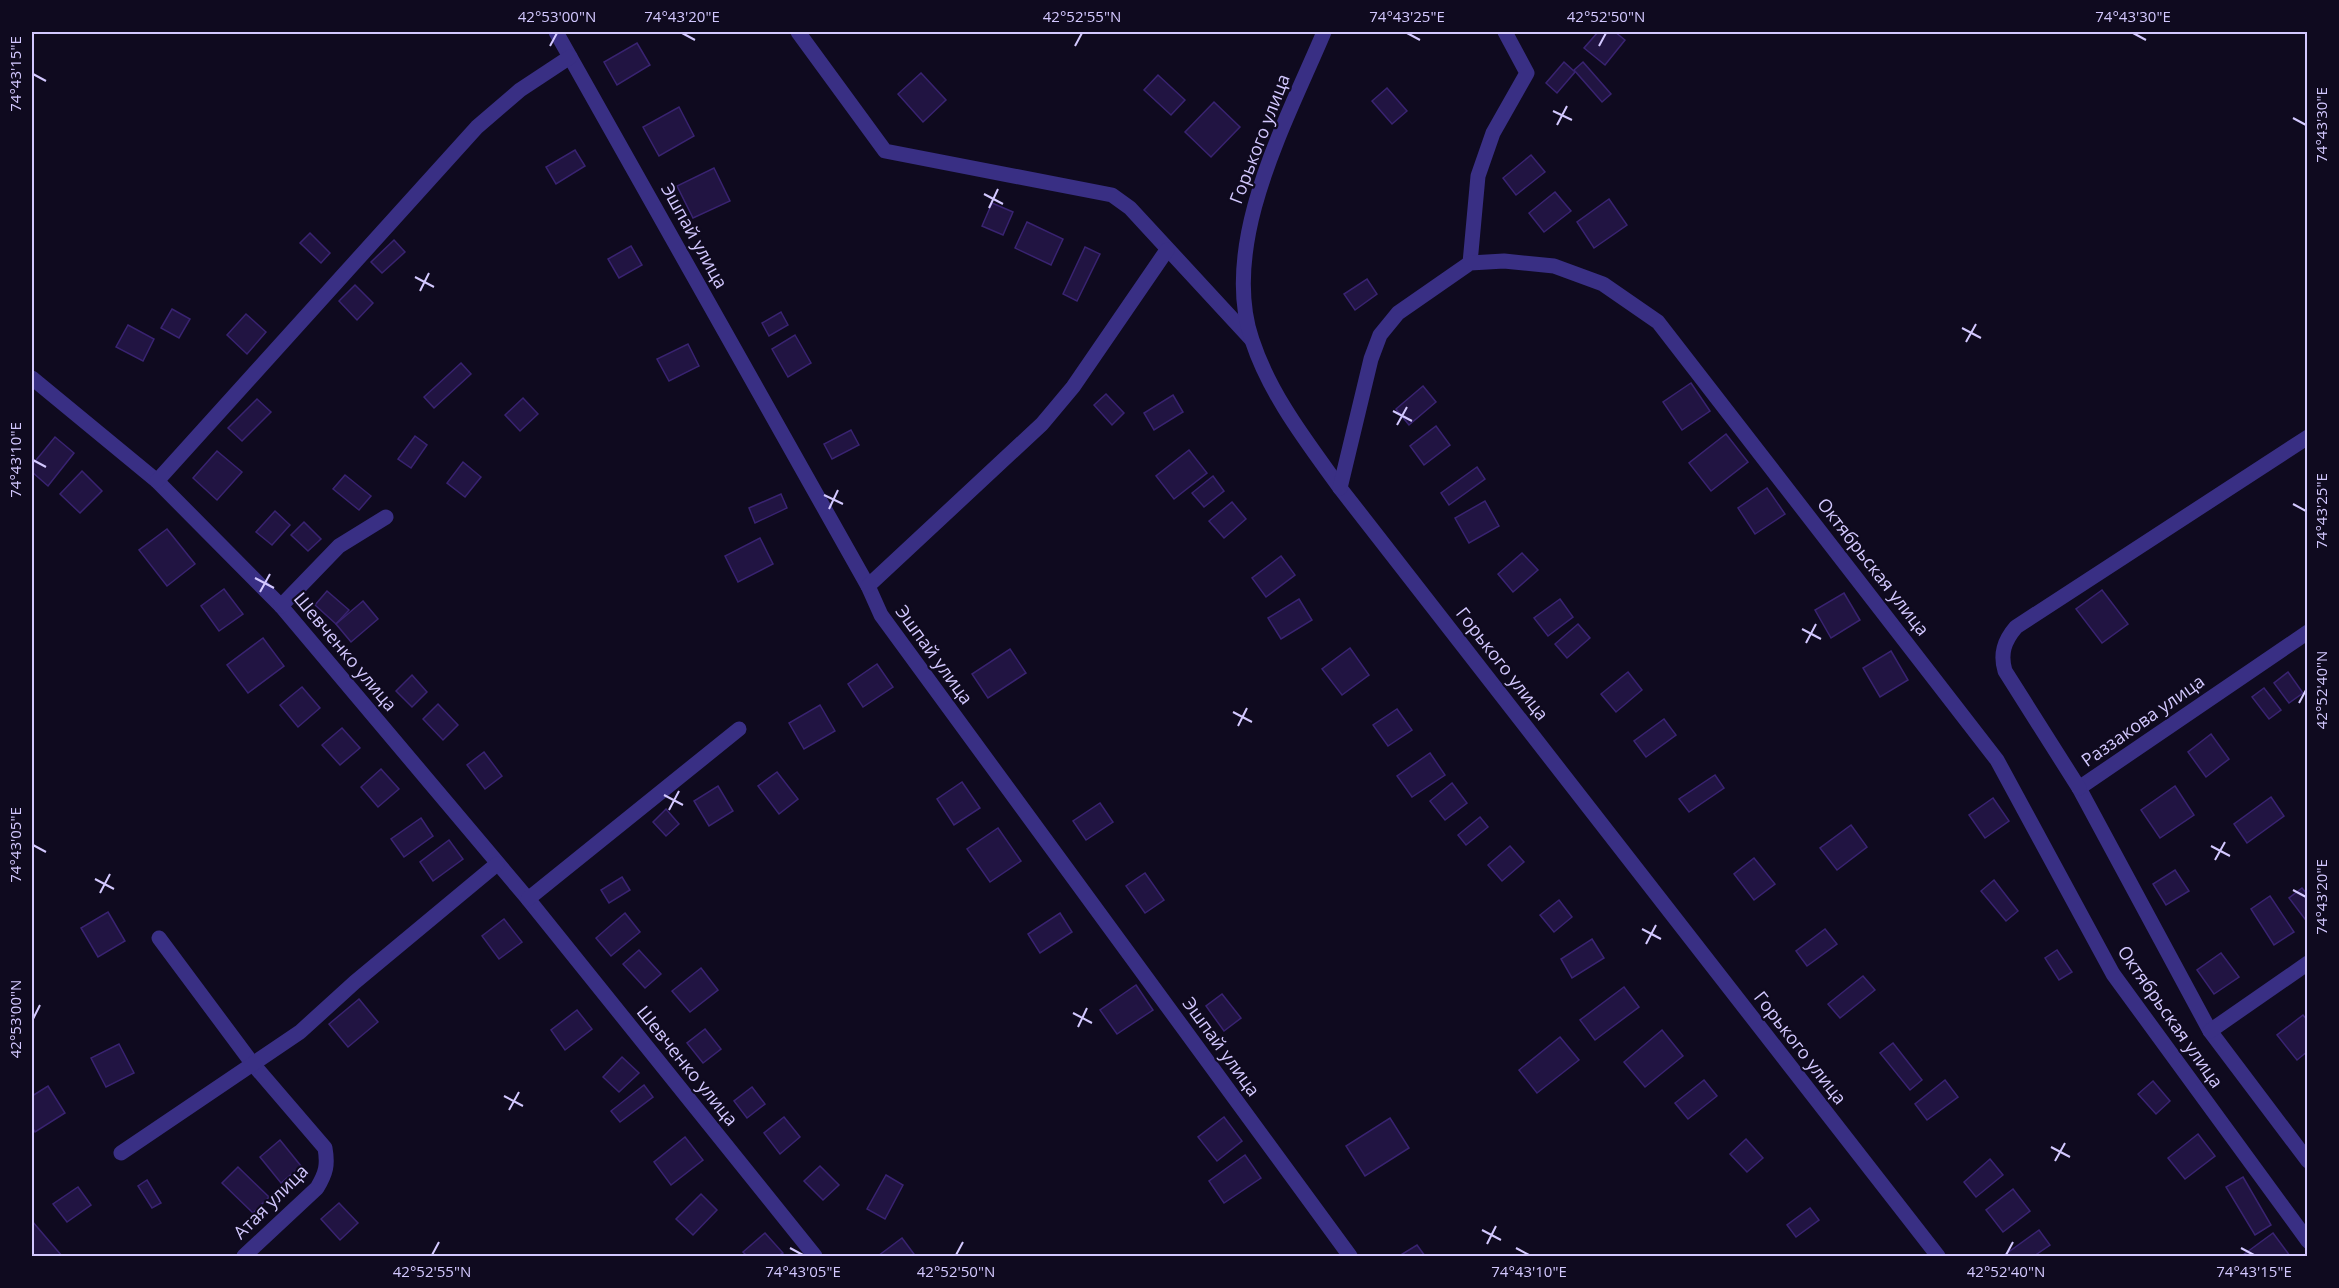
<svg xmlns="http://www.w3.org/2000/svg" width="2339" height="1288" font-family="'Open Sans',sans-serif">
	<rect width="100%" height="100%" fill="#0f0a1f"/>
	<g fill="#211442" stroke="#392371" stroke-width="1.5">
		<path d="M1598,32H1615L1625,40L1605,65L1584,48Z"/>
		<path d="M637,43L650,65L617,85L604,62Z"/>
		<path d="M1564,62L1575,72L1557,93L1546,83Z"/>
		<path d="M1583,62L1611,94L1602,102L1574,70Z"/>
		<path d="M921,73L946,100L923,122L898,94Z"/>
		<path d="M1158,75L1185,100L1171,115L1144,90Z"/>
		<path d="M1387,88L1407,111L1392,124L1372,101Z"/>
		<path d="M1214,102L1240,127L1211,157L1185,132Z"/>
		<path d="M679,107L694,136L659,156L643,127Z"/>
		<path d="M575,150L585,166L556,184L546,167Z"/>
		<path d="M1531,155L1545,172L1516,195L1503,178Z"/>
		<path d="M714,168L730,201L693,218L677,186Z"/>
		<path d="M1555,192L1571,211L1544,232L1529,213Z"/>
		<path d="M1609,199L1627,225L1594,248L1577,222Z"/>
		<path d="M992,203L1013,212L1003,235L982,226Z"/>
		<path d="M1027,222L1063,239L1051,265L1015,248Z"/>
		<path d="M310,233L330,253L321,263L300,243Z"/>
		<path d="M394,240L405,252L382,273L371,262Z"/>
		<path d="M631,246L642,265L619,278L608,259Z"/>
		<path d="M1085,247L1100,254L1077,301L1063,294Z"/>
		<path d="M1367,279L1377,294L1355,310L1344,294Z"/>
		<path d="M355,285L373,303L357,320L339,301Z"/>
		<path d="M172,309L190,319L179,338L161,328Z"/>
		<path d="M781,312L788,325L769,336L762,323Z"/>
		<path d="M246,314L266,332L247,354L227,335Z"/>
		<path d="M128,325L154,339L143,361L116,347Z"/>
		<path d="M795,335L811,363L788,377L772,349Z"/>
		<path d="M688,344L699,366L669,381L657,359Z"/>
		<path d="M461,363L471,374L434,408L424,397Z"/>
		<path d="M1691,383L1710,411L1682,430L1663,402Z"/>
		<path d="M1423,386L1436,402L1409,425L1396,409Z"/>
		<path d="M1106,394L1124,413L1112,425L1094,405Z"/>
		<path d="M1173,395L1183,412L1154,430L1144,413Z"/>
		<path d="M523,398L538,414L520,431L505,415Z"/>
		<path d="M257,399L271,412L242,441L228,428Z"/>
		<path d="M1436,426L1450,445L1424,465L1410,446Z"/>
		<path d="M851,430L859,445L832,459L824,444Z"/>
		<path d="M1726,434L1748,462L1711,491L1689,463Z"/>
		<path d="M415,436L427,445L411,468L398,459Z"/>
		<path d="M55,437L74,453L48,486L32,472V465Z"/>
		<path d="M1189,450L1207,473L1174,499L1156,476Z"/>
		<path d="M217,451L242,472L217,500L193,478Z"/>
		<path d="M463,462L481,477L465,497L447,483Z"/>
		<path d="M1477,467L1485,479L1449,505L1441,493Z"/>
		<path d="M82,471L102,491L80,513L60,494Z"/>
		<path d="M345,475L371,496L359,510L333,489Z"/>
		<path d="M1213,476L1224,491L1204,507L1192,493Z"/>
		<path d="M1767,488L1785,514L1755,534L1738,508Z"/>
		<path d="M781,494L787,508L755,523L749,508Z"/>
		<path d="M1485,501L1499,526L1469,543L1455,518Z"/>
		<path d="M1232,502L1246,519L1224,538L1209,521Z"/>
		<path d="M275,511L290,525L272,545L256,532Z"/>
		<path d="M304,522L321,539L308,551L291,535Z"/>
		<path d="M167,529L195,564L167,586L139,550Z"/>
		<path d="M760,538L773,564L738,582L725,556Z"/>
		<path d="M1522,553L1538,570L1513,592L1498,574Z"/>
		<path d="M1281,556L1295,575L1266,597L1252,578Z"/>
		<path d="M224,589L243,614L219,631L201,606Z"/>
		<path d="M2102,590L2128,624L2102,643L2076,609Z"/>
		<path d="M327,591L349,610L336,624L315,605Z"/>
		<path d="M1844,593L1860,620L1831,638L1815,610Z"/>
		<path d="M1299,599L1312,620L1281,639L1268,618Z"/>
		<path d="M1560,599L1573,617L1548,636L1534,618Z"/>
		<path d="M363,601L378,619L351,642L336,624Z"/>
		<path d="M1578,624L1590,638L1567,658L1555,644Z"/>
		<path d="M263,638L284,666L248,693L227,665Z"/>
		<path d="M1350,648L1369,675L1342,695L1322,669Z"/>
		<path d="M1010,649L1026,673L988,698L972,674Z"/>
		<path d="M1891,651L1908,680L1880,697L1863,668Z"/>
		<path d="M877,664L893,687L863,707L848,684Z"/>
		<path d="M1628,672L1642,690L1616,712L1601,694Z"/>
		<path d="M2288,672L2303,693L2289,703L2274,683Z"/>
		<path d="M412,675L427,692L412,707L396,691Z"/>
		<path d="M302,687L320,708L298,727L280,705Z"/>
		<path d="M2264,688L2281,710L2269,719L2252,697Z"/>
		<path d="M438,704L458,725L443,740L423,719Z"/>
		<path d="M820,705L835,731L804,749L789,723Z"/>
		<path d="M1397,709L1412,730L1388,746L1373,725Z"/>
		<path d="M1664,719L1676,735L1646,757L1634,741Z"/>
		<path d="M342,728L360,748L340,765L322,745Z"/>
		<path d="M2211,734L2229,759L2206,777L2188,752Z"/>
		<path d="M484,752L502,776L485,789L467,765Z"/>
		<path d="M1430,753L1445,775L1412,797L1397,776Z"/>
		<path d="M381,769L399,789L378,807L361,787Z"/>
		<path d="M777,772L798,799L779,814L758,786Z"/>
		<path d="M1715,775L1724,788L1689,812L1679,799Z"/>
		<path d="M962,782L980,808L954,825L937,799Z"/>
		<path d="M1452,783L1467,803L1445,820L1430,801Z"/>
		<path d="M718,786L733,811L709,826L694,801Z"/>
		<path d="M2175,786L2194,815L2160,838L2141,810Z"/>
		<path d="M2271,797L2284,816L2247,843L2234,824Z"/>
		<path d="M1993,798L2009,821L1985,838L1969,815Z"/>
		<path d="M1100,803L1113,822L1086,840L1073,821Z"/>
		<path d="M666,809L679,824L666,836L653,822Z"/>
		<path d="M1480,817L1488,827L1466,845L1458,835Z"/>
		<path d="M421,818L433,836L404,857L391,839Z"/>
		<path d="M1851,825L1867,847L1837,870L1820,848Z"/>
		<path d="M998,828L1021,861L990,882L967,849Z"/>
		<path d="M449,840L463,859L433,881L420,862Z"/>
		<path d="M1510,846L1524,862L1502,881L1488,865Z"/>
		<path d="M1754,858L1775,884L1754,900L1734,874Z"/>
		<path d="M2175,870L2189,891L2166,905L2153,884Z"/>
		<path d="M1145,873L1164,900L1145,913L1126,886Z"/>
		<path d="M622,877L630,890L609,903L601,890Z"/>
		<path d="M1994,880L2018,911L2006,921L1981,891Z"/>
		<path d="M2302,888L2308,895V923L2289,898Z"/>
		<path d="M2270,896L2294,932L2274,945L2251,909Z"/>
		<path d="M1559,900L1572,917L1554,932L1540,915Z"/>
		<path d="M108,912L125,941L98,957L81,928Z"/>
		<path d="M625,913L640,932L611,956L596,938Z"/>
		<path d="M1060,913L1072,932L1040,953L1028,934Z"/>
		<path d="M504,919L522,942L499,959L482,936Z"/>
		<path d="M1825,929L1837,944L1807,966L1796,951Z"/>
		<path d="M1592,939L1604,958L1572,978L1561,959Z"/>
		<path d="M639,950L661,974L645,988L623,964Z"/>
		<path d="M2057,950L2072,972L2059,980L2045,958Z"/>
		<path d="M2221,953L2239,977L2214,994L2197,970Z"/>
		<path d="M701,968L718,990L690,1012L672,991Z"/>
		<path d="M1863,976L1875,990L1840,1018L1828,1004Z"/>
		<path d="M1136,985L1153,1010L1117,1034L1100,1010Z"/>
		<path d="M1624,987L1639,1007L1595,1040L1580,1020Z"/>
		<path d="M1222,994L1241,1018L1224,1031L1206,1006Z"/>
		<path d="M359,999L378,1022L348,1047L329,1024Z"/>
		<path d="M577,1010L592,1029L565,1050L551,1030Z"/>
		<path d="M2303,1015L2308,1021V1051L2297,1060L2277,1035Z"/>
		<path d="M705,1029L721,1049L703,1063L687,1043Z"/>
		<path d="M1662,1030L1683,1056L1645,1087L1624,1062Z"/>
		<path d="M1560,1037L1579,1060L1537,1093L1519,1070Z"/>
		<path d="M1893,1043L1922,1080L1910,1090L1880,1053Z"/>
		<path d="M119,1044L134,1073L106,1087L91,1058Z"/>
		<path d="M622,1057L639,1073L619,1092L603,1077Z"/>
		<path d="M1704,1080L1717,1096L1688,1119L1675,1103Z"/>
		<path d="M1945,1080L1958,1097L1927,1120L1915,1104Z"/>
		<path d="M2153,1081L2170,1101L2156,1114L2138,1094Z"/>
		<path d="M644,1085L653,1097L620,1122L611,1111Z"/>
		<path d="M48,1086L65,1113L35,1132L32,1127V1096Z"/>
		<path d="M752,1087L765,1104L747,1118L734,1101Z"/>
		<path d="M784,1117L800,1137L780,1154L764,1133Z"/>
		<path d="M1224,1117L1242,1141L1217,1161L1198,1137Z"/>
		<path d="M1390,1118L1409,1148L1365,1176L1346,1146Z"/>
		<path d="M2198,1134L2215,1156L2185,1179L2168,1158Z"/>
		<path d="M685,1137L703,1160L671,1185L654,1162Z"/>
		<path d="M1746,1139L1763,1158L1747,1172L1730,1154Z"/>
		<path d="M280,1140L301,1166L281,1183L260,1157Z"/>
		<path d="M1245,1155L1261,1178L1224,1203L1209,1181Z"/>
		<path d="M1990,1159L2003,1175L1976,1197L1964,1182Z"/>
		<path d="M820,1166L839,1185L823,1200L804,1181Z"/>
		<path d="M238,1167L269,1197L253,1213L222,1183Z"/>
		<path d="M886,1175L903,1185L885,1219L867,1209Z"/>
		<path d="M2243,1177L2271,1225L2255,1235L2226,1187Z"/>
		<path d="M147,1180L161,1203L152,1208L138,1186Z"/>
		<path d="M78,1187L91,1205L67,1222L53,1204Z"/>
		<path d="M2013,1189L2030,1211L2003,1232L1986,1210Z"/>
		<path d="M701,1194L717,1210L693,1235L676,1219Z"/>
		<path d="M339,1203L358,1223L340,1240L321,1219Z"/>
		<path d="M1810,1208L1819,1220L1796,1237L1787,1225Z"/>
		<path d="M32,1221L62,1256H32Z"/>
		<path d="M2039,1230L2050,1245L2034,1256H2003Z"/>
		<path d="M765,1233L783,1253L778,1256H747L743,1252Z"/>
		<path d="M2273,1233L2290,1256H2244L2243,1255Z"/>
		<path d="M902,1238L914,1254L911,1256H878Z"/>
		<path d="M1417,1245L1425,1256H1399Z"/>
	</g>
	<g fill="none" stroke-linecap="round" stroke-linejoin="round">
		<g stroke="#392f84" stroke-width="15">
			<path d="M556,32L868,586L881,615L1350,1256"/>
			<path d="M798,32L885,151L1112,195L1130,208L1251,339"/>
			<path d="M1324,32C1287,120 1219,243 1252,340C1270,395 1307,442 1340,488L1938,1256"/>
			<path d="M1470,263L1478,176L1493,133L1527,73L1505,32"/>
			<path d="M32,378L157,481L281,606L528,899L815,1256"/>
			<path d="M157,481L477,127L520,90L570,57"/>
			<path d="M1340,488L1371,359L1380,335L1398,313L1470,263L1504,261L1554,266L1603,284L1658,322L1997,760L2113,974L2308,1241"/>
			<path d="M868,586L1042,424L1073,387L1167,250"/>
			<path d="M281,606L339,546L386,517"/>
			<path d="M2308,632L2079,788L2210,1031L2308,1161"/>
			<path d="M2079,788L2005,671C2000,654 2004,641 2016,627L2308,437"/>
			<path d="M528,899L739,729"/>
			<path d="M159,938L252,1063L325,1148C328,1165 326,1173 317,1188L244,1256"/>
			<path d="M2210,1031L2308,963"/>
			<path d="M121,1153L300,1032L355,982L497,864"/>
		</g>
	</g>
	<path fill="none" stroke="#d3c8ff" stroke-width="2" d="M682,33L695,40M1407,33L1420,40M2133,33L2146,40M550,46L557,33M1075,46L1082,33M1599,46L1606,33M33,74L46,81M1553,111L1572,120M2293,118L2306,125M1557,125L1567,106M984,194L1003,204M989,208L998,189M415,277L434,287M420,291L429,273M1962,328L1981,338M1966,342L1976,324M1393,411L1412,421M1397,425L1407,407M33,460L46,467M824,495L843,504M2293,504L2306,511M829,509L838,490M255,578L274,588M260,592L270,574M1802,629L1821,639M1806,643L1816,624M2299,703L2306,690M1233,712L1252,722M1238,726L1247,708M664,795L683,805M669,810L679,791M33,845L46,852M2211,846L2230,856M2215,860L2225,842M95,879L114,889M2293,890L2306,897M100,893L110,874M1642,929L1661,939M1646,944L1656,925M1073,1013L1092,1023M33,1019L40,1005M1078,1027L1087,1008M504,1096L523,1106M509,1110L519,1092M2051,1147L2070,1157M2055,1161L2065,1143M1482,1230L1501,1240M1487,1244L1496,1226M790,1248L803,1255M1516,1248L1529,1255M2241,1248L2254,1255M432,1255L439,1242M956,1255L963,1242M2006,1255L2013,1242"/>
	<g text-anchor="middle" stroke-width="4.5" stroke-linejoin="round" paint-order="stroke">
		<g font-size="18" fill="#d3c8ff" stroke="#0f0a1f">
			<text transform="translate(1260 139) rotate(-69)" y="6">Горького улица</text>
			<text transform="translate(694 236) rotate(61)" y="6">Эшпай улица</text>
			<text transform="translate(1873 567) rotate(52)" y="6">Октябрьская улица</text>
			<text transform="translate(345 652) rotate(50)" y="6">Шевченко улица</text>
			<text transform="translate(934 655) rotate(54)" y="6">Эшпай улица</text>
			<text transform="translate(1502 664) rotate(52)" y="6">Горького улица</text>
			<text transform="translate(2143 721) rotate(-35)" y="6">Раззакова улица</text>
			<text transform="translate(2170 1017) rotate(55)" y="6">Октябрьская улица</text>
			<text transform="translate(1221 1047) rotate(54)" y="6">Эшпай улица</text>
			<text transform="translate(1800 1048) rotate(52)" y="6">Горького улица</text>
			<text transform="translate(687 1066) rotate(51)" y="6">Шевченко улица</text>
			<text transform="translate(271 1202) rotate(-45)" y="6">Атая улица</text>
		</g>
	</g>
	<rect width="2339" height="1288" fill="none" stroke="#0f0a1f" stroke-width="66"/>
	<rect x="33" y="33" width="2273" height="1222" fill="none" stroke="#d3c8ff" stroke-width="2"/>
	<g font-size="15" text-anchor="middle" fill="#d3c8ff">
		<text x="557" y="22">42°53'00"N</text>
		<text x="682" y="22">74°43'20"E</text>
		<text x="1082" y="22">42°52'55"N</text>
		<text x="1407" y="22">74°43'25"E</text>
		<text x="1606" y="22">42°52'50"N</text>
		<text x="2133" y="22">74°43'30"E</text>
		<text transform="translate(16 74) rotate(-90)" y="5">74°43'15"E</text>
		<text transform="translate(2322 125) rotate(-90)" y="5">74°43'30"E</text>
		<text transform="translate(16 460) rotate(-90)" y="5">74°43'10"E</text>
		<text transform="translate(2322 511) rotate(-90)" y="5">74°43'25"E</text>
		<text transform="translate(2322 690) rotate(-90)" y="5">42°52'40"N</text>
		<text transform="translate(16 845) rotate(-90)" y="5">74°43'05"E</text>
		<text transform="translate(2322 897) rotate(-90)" y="5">74°43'20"E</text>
		<text transform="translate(16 1019) rotate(-90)" y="5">42°53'00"N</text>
		<text x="432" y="1277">42°52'55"N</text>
		<text x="803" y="1277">74°43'05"E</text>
		<text x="956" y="1277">42°52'50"N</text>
		<text x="1529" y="1277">74°43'10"E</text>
		<text x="2006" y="1277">42°52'40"N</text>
		<text x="2254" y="1277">74°43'15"E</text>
	</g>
</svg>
